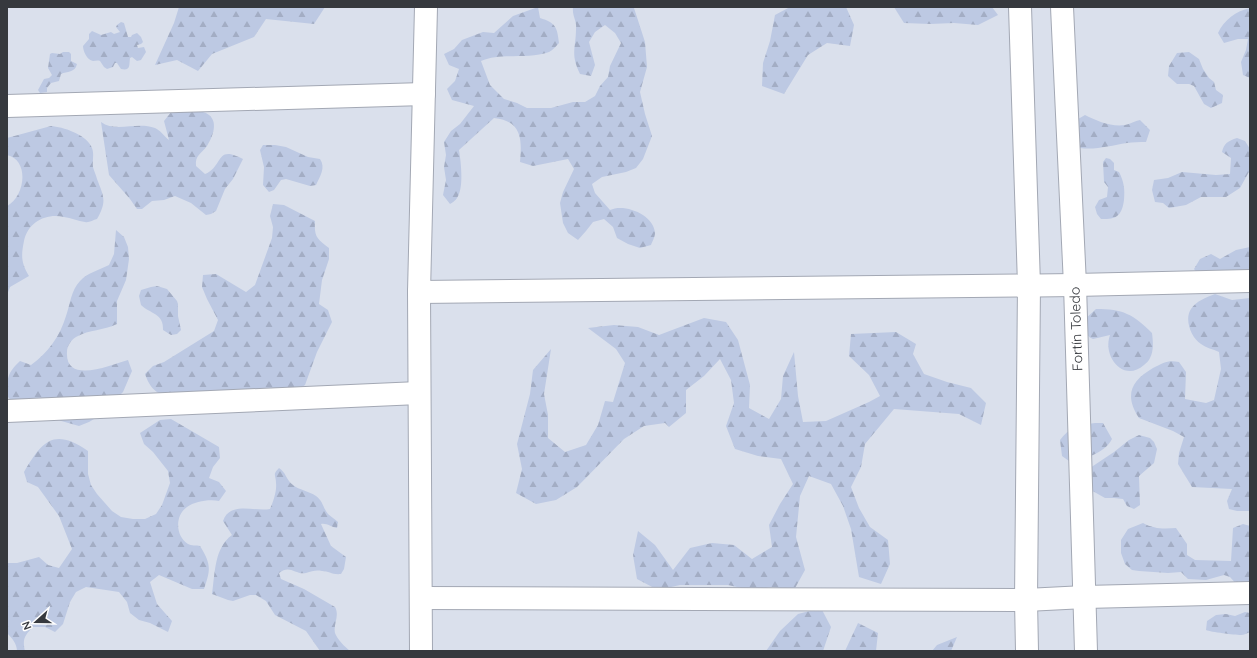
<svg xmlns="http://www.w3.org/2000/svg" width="1257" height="658" font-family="Quicksand,sans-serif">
	<defs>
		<pattern id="forest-firs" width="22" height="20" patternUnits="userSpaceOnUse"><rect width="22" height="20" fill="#bdc9e3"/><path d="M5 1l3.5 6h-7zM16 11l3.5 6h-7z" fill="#a3adc4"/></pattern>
	</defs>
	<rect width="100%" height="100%" fill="#dae0ec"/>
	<g fill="url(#forest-firs)">
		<path d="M179,7H325L314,24L266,19L254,37L212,54L198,71L177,60L155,65L174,23Z"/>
		<path d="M538,7L540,18C556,23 557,27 559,43C556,46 553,50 549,52C528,60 501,52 481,61L490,85L504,99L517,103L527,108H551L573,102H585L595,96L600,86L608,77L610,66L621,43L615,33L605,25L595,32L589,42L595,65L591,76L580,74C570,53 576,49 576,28C577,21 572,16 573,7L634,8L645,42L647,67L640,92L645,114L652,136L643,159L636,168L626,172L602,177L592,184L595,193L610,210C625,203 654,215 655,233C655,237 652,242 651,245L640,248L628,244L617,238L613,227L604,219L593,222L586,231L578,240L568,233L563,223L560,203L563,192L574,169L568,159L533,166L520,162C522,139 522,121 494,118L459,150C461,162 464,188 457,198C456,200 452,203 450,204L443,195L446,180L444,167L446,155L444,142L451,131L460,124L474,106L452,100L447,89L455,81L459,69L449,65L444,54L454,49L462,40L483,32L494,33L513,16Z"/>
		<path d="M790,7H846L854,25L850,46L827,43L808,55L784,94L762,86L763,63L770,41L775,15Z"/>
		<path d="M894,7H992L998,15L978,25L954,23L930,24L904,23Z"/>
		<path d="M1250,8V78L1243,75L1241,62L1246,50L1248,39H1238L1224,43L1218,33C1224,20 1236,11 1250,8Z"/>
		<path d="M121,22L124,23L128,37H131L132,35L137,33L141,37L143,42L141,44L137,45L138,48L144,47L146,52L141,60L137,61L132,57L130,58C129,65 131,71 121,69L117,63H115L113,67L107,69L104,67L100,61C98,60 95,61 93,61C87,60 83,51 83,46L89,39V34L92,31L101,35L111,32L114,34L120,32L116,27L117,25Z"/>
		<path d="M63,52H69L71,54V61L77,64C75,73 67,71 61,74L59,81L51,83L47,88V92L40,93L38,90L44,79L49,78L52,75L48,68L50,54L52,53L60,54Z"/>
		<path d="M1189,52L1199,59L1203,69L1209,78L1214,82L1216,90L1223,95L1222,103L1211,108L1204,104L1194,86L1189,84H1177L1168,76L1169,66L1177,53Z"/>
		<path d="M185,109C191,110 197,110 203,112C220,117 214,135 207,146C201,154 195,155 196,166L205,174C224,166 215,144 243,159L233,179L225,189L216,211L211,214L206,215L191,203L175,196L164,200L152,201L142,209H137L130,199L109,175L101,122C116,133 137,121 155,128C160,130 164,136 169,140L164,121L172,111Z"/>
		<path d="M1085,115C1097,121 1111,127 1125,125C1130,124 1135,121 1140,120L1150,130L1146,142C1140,142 1133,142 1127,143C1108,146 1090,152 1071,146L1073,122Z"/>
		<path d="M51,126C63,127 85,134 91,146C95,153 92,160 93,167C94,171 96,175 97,179C104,197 107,201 97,219C93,220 89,223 85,222C78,221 71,218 64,217C46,213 28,222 24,241C21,256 21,262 29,276L10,287L7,295V206C25,197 30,160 7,155V138Z"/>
		<path d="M1237,138L1245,141L1250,149V170L1240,188L1226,197H1201L1186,205L1169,208L1163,203L1155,202L1152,190L1154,180L1168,178L1182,172L1216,175L1230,174L1231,158L1222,152C1224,143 1228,141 1237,138Z"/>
		<path d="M263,145H275L286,147L308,157L320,159C326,168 320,176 316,185L310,186L286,179L281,180L274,190L269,192L263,185L264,167L260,150Z"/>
		<path d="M1106,158L1110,159L1114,163V170L1119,172C1124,182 1125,189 1124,200C1122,215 1117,220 1101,219L1097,214L1095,207L1099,200L1107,197L1108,187L1104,182L1103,162Z"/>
		<path d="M273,204L284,205L315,221C314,237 317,239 329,248V259L322,280L319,304L328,310L332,322L317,352L305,385L295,392L168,398C155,392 150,388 145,374L153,366L164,362L214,331L218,320L207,299L202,287L203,275L216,274L246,292L255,285L272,238L273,227L270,216Z"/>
		<path d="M116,230L124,237L128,247L129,259L126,280L117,301V324C103,331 90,329 76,337C71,340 67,346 67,352C65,385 111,365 128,360L132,371L123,392L99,416L89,422L79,426L33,413L12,401L7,396C7,379 7,373 20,361L31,365C48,353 60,336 66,316C70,305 71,290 80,281C87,273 99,270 109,265L114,254Z"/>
		<path d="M1250,247V274H1198L1194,269L1200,259L1211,254L1220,259L1236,250Z"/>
		<path d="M157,286L167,289L177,301L178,304V316L181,330L177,334L171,335L163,330C164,313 150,314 141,305L139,296L141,290L151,287Z"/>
		<path d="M1215,294L1232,300L1250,298V511H1237L1229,509L1227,501L1232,489L1192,487L1178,464L1179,453L1184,437L1173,431L1139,418C1124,395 1131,381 1153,368C1164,363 1167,360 1179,362L1186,372L1185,399L1206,403L1214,400L1221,369L1219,352C1213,349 1206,348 1201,344C1191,338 1184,319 1191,309C1196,301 1207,297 1215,294Z"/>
		<path d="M1096,309C1123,309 1133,314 1152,333C1153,341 1154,351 1150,358C1149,361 1146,363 1144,365C1124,383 1102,357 1110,335L1093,339C1084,335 1084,329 1084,320Z"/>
		<path d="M704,318L726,322L738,340L750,385L749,408L769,419L781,399L783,376L794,352L798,396L803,422L826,421L869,402L880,396L869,375L849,356L851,334L896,332L916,344L913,354L924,374L947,382L971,388L986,403L981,425L959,414L894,409L865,444L861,467L851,487L859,508L870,527L888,540L890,564L881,584L859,577L851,529L843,506L831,484L809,476L800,496L796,537L805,570L794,590L773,587L750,590L728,585H680L658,590L637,579L633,555L638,531L655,545L673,570L690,548L712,543L734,545L752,559L772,547L769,525L780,504L793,484L781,459L758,456L735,449L726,426L734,403L731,380L720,359L704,376L686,390V413L669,427L665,423L644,426L624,439L577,487L556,500L536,504L516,493L522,469L517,444L530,394L533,370L551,349L544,394L548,415V438L565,452L586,445L598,425L605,401L613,402L625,363L616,349L588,328L614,325L638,327L659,335Z"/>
		<path d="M171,419L219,447L220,458L213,467L209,478L219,482L226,491L219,501C210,499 195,501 187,507C175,515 175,536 188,544C191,546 197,545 200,546C211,564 211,569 204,589H192L159,575L150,582L157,604L172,621L168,632L150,623L139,620L130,613L127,602L119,592L86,587L76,592L70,602L63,624L55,632L45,627H33C25,635 22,639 25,651H17C17,644 12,638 7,633V563H17L39,557L48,565L59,568L72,549L59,516L38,487L27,482L24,472C42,442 53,427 88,451V474L91,485L97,494L112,511L121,517L133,519H145L156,514L162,505L170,483L168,471L153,452L144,444L140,433L160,420Z"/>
		<path d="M1095,423H1103L1112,439C1104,454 1084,459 1069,461L1062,456L1060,440C1068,428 1081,425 1095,423Z"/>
		<path d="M1139,435L1150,438L1154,442L1157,449L1154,463L1139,476L1140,505L1134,509L1127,506L1123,499L1114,498H1105L1089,489L1090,468L1114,452L1129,440Z"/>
		<path d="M279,468C286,472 286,480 293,485C299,490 309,491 316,496C323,501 323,508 328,514C331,517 335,519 338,522L337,528C331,527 327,523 321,524L331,546L346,557L344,569L341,574C332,575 329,571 322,571C316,570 312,571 306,573C295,575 290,564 279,573L281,579L304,589L335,607C340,616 333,624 335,633C337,639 345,647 350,651H320L306,631L275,615L266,601L256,595H250L233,601L228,600L212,594C215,574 214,548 232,535L223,521C230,501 255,512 270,509C273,502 277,491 276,483C276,475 272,475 279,468Z"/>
		<path d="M1143,523C1154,529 1163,529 1176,528L1187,544V555L1195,560L1231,561L1233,528L1243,524L1250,526V584L1238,586L1230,577L1224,575L1206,580L1188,579L1181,572L1168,573L1139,571L1132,570L1125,564L1121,553V540L1128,529Z"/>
		<path d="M821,608L831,627L823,651H766L780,631L798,614Z"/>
		<path d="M1245,612L1250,613V632C1247,633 1244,635 1241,635C1234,635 1211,632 1206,630L1207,621L1216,615L1226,614L1235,616Z"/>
		<path d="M858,623L878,633L876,651H845Z"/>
		<path d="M957,637L951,651H932L937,645Z"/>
	</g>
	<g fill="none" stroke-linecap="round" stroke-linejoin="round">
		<defs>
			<g id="minor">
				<path d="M1020,7L1029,285L1026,600L1027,651"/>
				<path d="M1062,7L1075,285L1086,651"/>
				<path d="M7,106L424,94"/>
				<path d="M419,292L1075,285L1250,281"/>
				<path d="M7,411L419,393"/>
				<path d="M421,598L1026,600L1085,597L1250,593"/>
				<path d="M421,651L419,292L426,7"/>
			</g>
		</defs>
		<use href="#minor" stroke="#a3a8b4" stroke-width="24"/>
		<use href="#minor" stroke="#fff" stroke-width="22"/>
	</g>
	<g text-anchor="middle" stroke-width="3" stroke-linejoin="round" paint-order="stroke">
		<g font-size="14" fill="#36393e" stroke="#fff">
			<text transform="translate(1076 329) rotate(-92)" y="5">Fortín Toledo</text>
		</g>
	</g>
	<rect width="1257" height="658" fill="none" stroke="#36393e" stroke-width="16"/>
	<g transform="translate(36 622) rotate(249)" stroke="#ffffff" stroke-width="3" paint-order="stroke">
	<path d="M0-3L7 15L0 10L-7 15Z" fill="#36393e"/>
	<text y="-6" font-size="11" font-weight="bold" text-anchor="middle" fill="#36393e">N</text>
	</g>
</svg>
